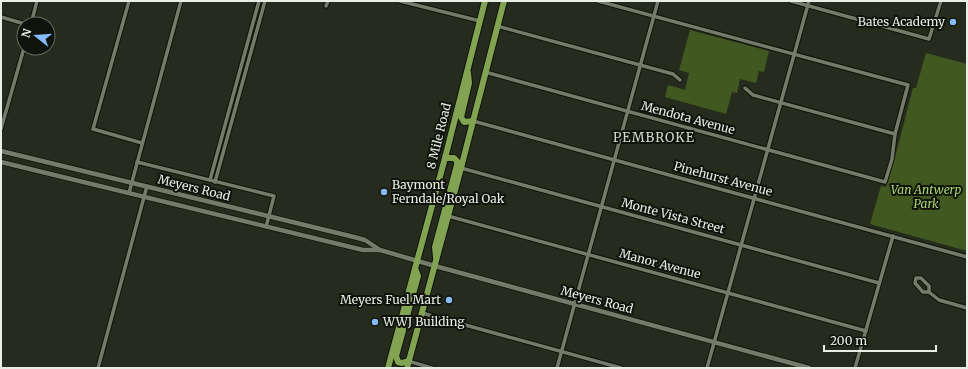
<svg xmlns="http://www.w3.org/2000/svg" width="968" height="369" font-family="Merriweather,serif">
	<rect width="100%" height="100%" fill="#252c1d"/>
	<g fill="#425821">
		<path d="M690,30L769,51L764,72L759,71L756,83L740,79L737,93L732,92L726,114L665,97L668,85L685,90L689,73L679,70Z"/>
		<path d="M926,53L967,64V251L870,224L881,186L886,187C897,154 904,121 913,88H916Z"/>
	</g>
	<g fill="none" stroke-linecap="round" stroke-linejoin="round">
		<defs>
			<g id="minor">
				<path d="M129,1L93,129L142,143"/>
				<path d="M400,1L480,21"/>
				<path d="M791,1L929,39L941,1"/>
				<path d="M326,6L328,1"/>
				<path d="M1,17L25,24"/>
				<path d="M31,24L37,1"/>
				<path d="M497,26L673,74L680,80"/>
				<path d="M485,72L885,182L892,159L895,134L908,85L598,1"/>
				<path d="M745,88L753,95L895,134"/>
				<path d="M473,121L967,257"/>
				<path d="M1,129L24,48"/>
				<path d="M137,162L274,196L266,227"/>
				<path d="M461,168L879,283"/>
				<path d="M210,180L259,1"/>
				<path d="M215,182L265,1"/>
				<path d="M129,193L181,1"/>
				<path d="M448,216L866,331"/>
				<path d="M916,278H921L929,286V292H923L915,283Z"/>
				<path d="M929,292L939,300L967,308"/>
				<path d="M422,313L621,368"/>
				<path d="M408,361L432,368"/>
				<path d="M98,368L147,186"/>
				<path d="M557,368L658,1"/>
				<path d="M707,368L809,1"/>
				<path d="M855,368L893,236"/>
			</g>
			<g id="tertiary">
				<path d="M1,151L354,237L365,240L380,250L435,266L809,368"/>
				<path d="M1,162L363,250H380"/>
			</g>
			<g id="trunk">
				<path d="M468,73L469,83L461,117L464,122L473,121"/>
				<path d="M436,257L435,247L457,165V161L454,158H445"/>
				<path d="M408,361L402,363L398,362L396,356L418,276L415,268"/>
				<path d="M388,368L445,158L485,1"/>
				<path d="M407,368L461,168L504,1"/>
			</g>
		</defs>
		<use href="#minor" stroke="#0e1407" stroke-width="5.5"/>
		<use href="#tertiary" stroke="#0e1407" stroke-width="6"/>
		<use href="#trunk" stroke="#0e1407" stroke-width="8"/>
		<use href="#minor" stroke="#737b6a" stroke-width="3.5"/>
		<use href="#tertiary" stroke="#737b6a" stroke-width="4.5"/>
		<use href="#trunk" stroke="#82a352" stroke-width="6"/>
	</g>
	<g fill="#86bbfb" stroke="#10130c" stroke-width="1.5">
		<circle cx="953" cy="22" r="4"/>
		<circle cx="384" cy="192" r="4"/>
		<circle cx="449" cy="300" r="4"/>
		<circle cx="375" cy="322" r="4"/>
	</g>
	<g text-anchor="middle" stroke-width="4" stroke-linejoin="round" paint-order="stroke">
		<g font-size="12" fill="#e9eee4" stroke="#10130c" text-anchor="end">
			<text x="945" y="26">Bates Academy</text>
			<text x="392" y="189" text-anchor="start">Baymont<tspan x="392" dy="14">Ferndale/Royal Oak</tspan></text>
			<text x="441" y="304">Meyers Fuel Mart</text>
			<text x="383" y="326" text-anchor="start">WWJ Building</text>
		</g>
		<g font-size="12" fill="#e9eee4" stroke="#10130c">
			<text transform="translate(688 118) rotate(15)" y="4">Mendota Avenue</text>
			<text transform="translate(439 136) rotate(-76)" y="4">8 Mile Road</text>
			<text transform="translate(723 179) rotate(15)" y="4">Pinehurst Avenue</text>
			<text transform="translate(194 188) rotate(14)" y="4">Meyers Road</text>
			<text transform="translate(673 216) rotate(15)" y="4">Monte Vista Street</text>
			<text transform="translate(660 264) rotate(15)" y="4">Manor Avenue</text>
			<text transform="translate(597 300) rotate(15)" y="4">Meyers Road</text>
		</g>
		<g font-size="12" font-style="italic" fill="#aad670" stroke="#10130c">
			<text x="926" y="194">Van Antwerp<tspan x="926" dy="14">Park</tspan></text>
		</g>
		<g font-size="13" letter-spacing="1" fill="#cfd8c5" stroke="#10130c">
			<text x="654" y="142">PEMBROKE</text>
		</g>
	</g>
	<rect width="968" height="369" fill="none" stroke="#e9eee4" stroke-width="4"/>
	<g transform="translate(36 36) rotate(287)"><circle r="19" fill="#10130c" stroke="#676b62"/>
	<path d="M0-3L7 15L0 10L-7 15Z" fill="#86bbfb"/>
	<text y="-6" font-size="11" font-weight="bold" text-anchor="middle" fill="#e9eee4">N</text>
	</g>
	<path d="M824 345v6h112v-6" fill="none" stroke="#e9eee4" stroke-width="2"/>
	<text x="830" y="345" font-size="12" fill="#e9eee4" stroke="#10130c" stroke-width="3" paint-order="stroke">200 m</text>
</svg>
